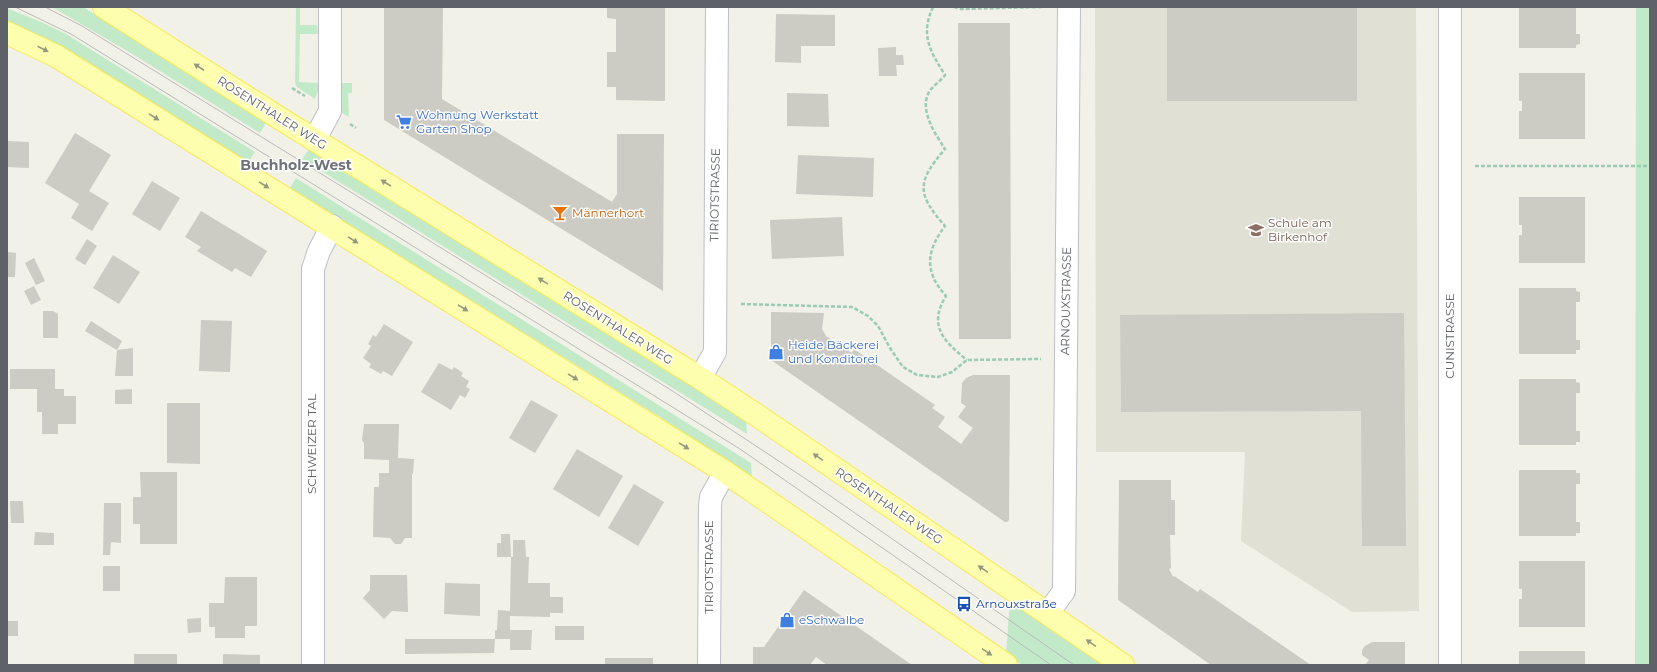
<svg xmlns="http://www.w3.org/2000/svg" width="1657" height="672" font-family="Montserrat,sans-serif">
	<rect width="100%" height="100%" fill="#f1f1e7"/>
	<path fill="#e1e0d5" d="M1095,7H1416L1419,611L1352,612L1241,541L1245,452H1096Z"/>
	<g fill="#c2eac9">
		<path d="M52,7H83L267,121L260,133L129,52Z"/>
		<path d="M296,7H300V25H317L318,34H300L299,82L318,83V91L315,99L297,87L295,83Z"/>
		<path d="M1636,7H1650V665H1635Z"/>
		<path d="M7,8L41,22L66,34L255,152L248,162L69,51L7,23Z"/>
		<path d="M341,83H352V93H348L349,117L340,112Z"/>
		<path d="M310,148L746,417L747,434L302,159Z"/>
		<path d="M296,178L751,463L752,478L663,419L290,188Z"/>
		<path d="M1010,600L1103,664L1102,665H1022L1006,654Z"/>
	</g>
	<g fill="#cccbc4">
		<path d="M384,7H443L442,99L612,202L617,194V134H664L663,291L384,120Z"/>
		<path d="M607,7H665V101L616,100V87H607V52H616V19L607,18Z"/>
		<rect x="1167" y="7" width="190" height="94"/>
		<path d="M1519,7H1576V34H1580V44L1576,45V48H1519Z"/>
		<path d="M776,14L835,15V46H801V63L775,62Z"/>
		<path d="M958,23H1010L1011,339H959Z"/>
		<path d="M896,47V55H903L904,65H896L897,76H879L878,48Z"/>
		<path d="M1519,73H1585V139H1519V111H1522V101H1519Z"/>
		<path d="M787,93L828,94L829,127L787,126Z"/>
		<path d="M75,133L111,155L89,191L109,203L92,231L71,218L79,204L45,183Z"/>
		<path d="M7,141L29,142V168L7,167Z"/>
		<path d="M798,155L874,158L873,197L796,194Z"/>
		<path d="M152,181L180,198L160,231L132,214Z"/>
		<path d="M1519,197H1585V263H1519V235H1522V225H1519Z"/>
		<path d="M201,211L267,251L251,277L235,268L232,272L197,251L201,247L185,237Z"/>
		<path d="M842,217L844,256L772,259L770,220Z"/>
		<path d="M87,239L97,246L85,265L75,259Z"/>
		<path d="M7,252L16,253L15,277H7Z"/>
		<path d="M113,255L140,272L119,304L93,288Z"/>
		<path d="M34,258L45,281L36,285L25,263Z"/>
		<path d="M34,286L41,300L31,305L24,291Z"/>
		<path d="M1519,288H1576V291L1580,292V302H1576V340H1580V350H1576V354H1519Z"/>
		<path d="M43,311H53L58,314V338H43Z"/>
		<path d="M771,312L824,313L822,329L826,336L852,353L854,349L935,405L932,408L945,417L938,427L961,444L973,428L958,417L966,406L961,403L962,383L966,378L973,375H1010L1009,520L1007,522H1005L771,360Z"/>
		<path d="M1404,313L1406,546H1362L1361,411L1121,412L1120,315Z"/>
		<path d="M201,320L232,321L230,372L199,371Z"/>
		<path d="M91,321L122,341L117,350L85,331Z"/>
		<path d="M384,324L413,342L392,376L383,371L381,374L369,367L371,364L363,358L371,346L368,344L373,335L376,337Z"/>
		<path d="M133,348V376H115L117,350Z"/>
		<path d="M439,363L452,370L454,367L463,373L461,376L469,381L466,387L470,389L465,398L460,395L451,410L421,392Z"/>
		<path d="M10,369H55V389H64V396H76V424H58V434H42V412H37V389H10Z"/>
		<path d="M1519,379H1576V382L1580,383V393H1576V431H1580V442H1576V445H1519Z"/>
		<path d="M132,389V404H115V390Z"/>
		<path d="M531,400L558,415L535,453L509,438Z"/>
		<path d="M167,403H200V464L167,463Z"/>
		<path d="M364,424H399L398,458L414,459L413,474H412V538H405L401,544H395L390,538L373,537L374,487H379V473H389V460L364,459V443L362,440Z"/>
		<path d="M577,449L623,476L599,517L553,489Z"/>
		<path d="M1519,470H1576V473H1580V484H1576V522H1580V533H1576V536H1519Z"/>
		<path d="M140,472H177V544H140V524H133V497H141Z"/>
		<path d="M1119,480H1171V500H1175V535H1170L1171,568L1169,569L1173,577L1174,576L1198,592L1200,589L1311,665H1211L1118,600Z"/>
		<path d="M634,484L664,502L638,546L608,528Z"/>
		<path d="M10,501H23L24,523H11Z"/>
		<path d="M104,503H121V543L111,542L110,555H103Z"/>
		<path d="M35,532L54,533V545H34Z"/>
		<path d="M501,534H510L511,557H513V540H525L526,557H529L528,583H550V597H563V613H550V617L510,616V630H532L531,650H510V639H495L494,653L405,654V639H495V630H497L498,610L510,611L511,557H497V543H501Z"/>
		<path d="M1519,561H1585V627H1519V599H1522V589H1519Z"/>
		<rect x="103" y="566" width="17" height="25"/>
		<path d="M370,575H407L408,612L392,611L384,619L363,598L370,590Z"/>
		<path d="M225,577H257V626H245V638H215V627H209V603H224Z"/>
		<path d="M445,583L480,584V616L444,614Z"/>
		<path d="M804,590L879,642L912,665H827L816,657L810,665H753V647H764Z"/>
		<path d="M201,618V632L188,633L187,619Z"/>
		<rect x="7" y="621" width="11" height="15"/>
		<rect x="555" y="626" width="29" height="14"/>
		<path d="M1372,642H1405V665H1365L1369,660L1362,655V650L1365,646Z"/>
		<rect x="1519" y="651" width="66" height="14"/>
		<rect x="134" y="654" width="43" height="11"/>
		<path d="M223,654L260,655V665H223Z"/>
		<rect x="605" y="658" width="48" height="7"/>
	</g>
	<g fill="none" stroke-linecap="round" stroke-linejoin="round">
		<defs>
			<g id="minor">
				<path d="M1450,7V665"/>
				<path d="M315,139L330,111V7"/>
				<path d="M700,378L715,352L717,7"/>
				<path d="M1048,613L1064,591L1069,7"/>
				<path d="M313,665V269L319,251L332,226"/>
				<path d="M709,665L710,506L711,497L725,472"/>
			</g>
			<g id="major">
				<path d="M104,7L276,116L700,378L758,416L1123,665"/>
				<path d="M7,33L56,56L725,472L1006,665"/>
			</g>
		</defs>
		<use href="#minor" stroke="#bebfc6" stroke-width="24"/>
		<use href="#major" stroke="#fae957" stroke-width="24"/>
		<g stroke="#9accb1" stroke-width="2.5" stroke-dasharray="4 2" stroke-linecap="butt">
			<path d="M933,7C920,35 930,51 945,75C941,81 931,87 928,94C920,112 936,135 945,149C917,182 916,193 945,226C926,251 924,272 946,296C928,325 943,341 967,360"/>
			<path d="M954,7L961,9L1043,7"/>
			<path d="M292,88L305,96"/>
			<path d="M350,124L356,128"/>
			<path d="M1475,166H1650"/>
			<path d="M741,304L852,307L868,316L878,326L890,348L903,367L917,375L938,377L952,372L967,360L1041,359"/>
		</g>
		<use href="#minor" stroke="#fff" stroke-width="22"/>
		<use href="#major" stroke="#feffae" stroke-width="22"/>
		<g stroke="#b9babb" stroke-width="1">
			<path d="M15,7L71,34L740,449L1051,665"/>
			<path d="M45,7L82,26L671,390L806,479L1074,665"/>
		</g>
	</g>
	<defs><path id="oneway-solid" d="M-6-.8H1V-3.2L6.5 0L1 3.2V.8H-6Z"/></defs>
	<g fill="#969880">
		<use href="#oneway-solid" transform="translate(43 49) rotate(27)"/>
		<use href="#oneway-solid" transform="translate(199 67) rotate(-147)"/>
		<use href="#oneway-solid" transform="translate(154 117) rotate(32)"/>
		<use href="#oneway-solid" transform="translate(386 183) rotate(-148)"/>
		<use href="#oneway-solid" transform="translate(264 185) rotate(32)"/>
		<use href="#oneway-solid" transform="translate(353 240) rotate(32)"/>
		<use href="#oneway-solid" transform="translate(543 281) rotate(-148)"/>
		<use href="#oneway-solid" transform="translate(463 308) rotate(32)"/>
		<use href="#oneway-solid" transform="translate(573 377) rotate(32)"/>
		<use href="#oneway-solid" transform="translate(684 446) rotate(32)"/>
		<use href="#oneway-solid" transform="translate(818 457) rotate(-146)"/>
		<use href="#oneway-solid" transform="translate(983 569) rotate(-146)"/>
		<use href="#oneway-solid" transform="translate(1091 643) rotate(-145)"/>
		<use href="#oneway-solid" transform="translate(987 652) rotate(35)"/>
	</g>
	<defs>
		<symbol id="supermarket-bare" viewBox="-9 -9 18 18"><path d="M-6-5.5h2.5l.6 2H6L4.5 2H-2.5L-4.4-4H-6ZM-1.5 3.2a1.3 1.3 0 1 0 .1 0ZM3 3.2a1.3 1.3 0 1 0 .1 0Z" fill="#3f7fe0" stroke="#fff" stroke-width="2.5" paint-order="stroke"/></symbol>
		<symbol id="bar-bare" viewBox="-9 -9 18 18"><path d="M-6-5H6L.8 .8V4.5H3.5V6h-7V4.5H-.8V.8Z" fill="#e8710a" stroke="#fff" stroke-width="2.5" paint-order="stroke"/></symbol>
		<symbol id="school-bare" viewBox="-9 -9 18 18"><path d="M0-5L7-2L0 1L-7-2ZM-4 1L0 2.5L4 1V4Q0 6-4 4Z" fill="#8d6e63" stroke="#fff" stroke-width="2.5" paint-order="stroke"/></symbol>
		<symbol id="shop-bare" viewBox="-9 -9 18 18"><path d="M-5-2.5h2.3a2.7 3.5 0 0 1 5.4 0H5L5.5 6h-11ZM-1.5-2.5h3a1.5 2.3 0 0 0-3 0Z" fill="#3f7fe0" stroke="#fff" stroke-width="2.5" paint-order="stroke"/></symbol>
		<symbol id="bus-bare" viewBox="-9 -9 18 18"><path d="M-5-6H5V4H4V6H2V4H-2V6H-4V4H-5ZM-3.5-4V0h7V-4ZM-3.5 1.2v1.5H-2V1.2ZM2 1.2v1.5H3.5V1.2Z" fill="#1a4fb4" stroke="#fff" stroke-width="2.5" paint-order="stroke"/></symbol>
	</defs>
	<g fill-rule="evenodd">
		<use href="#supermarket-bare" x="393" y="111" width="22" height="22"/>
		<use href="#bar-bare" x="549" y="202" width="22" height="22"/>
		<use href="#school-bare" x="1245" y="219" width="22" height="22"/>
		<use href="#shop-bare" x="765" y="341" width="22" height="22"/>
		<use href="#bus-bare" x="953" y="593" width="22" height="22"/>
		<use href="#shop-bare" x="776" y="609" width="22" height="22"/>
	</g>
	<g text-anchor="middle" stroke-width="3" stroke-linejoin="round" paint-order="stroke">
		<g font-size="12" fill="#5e6168" stroke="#fff">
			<text transform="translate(272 113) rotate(32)" y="4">ROSENTHALER WEG</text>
			<text transform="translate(715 195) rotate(-89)" y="4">TIRIOTSTRASSE</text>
			<text transform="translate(1066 301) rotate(-89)" y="4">ARNOUXSTRASSE</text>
			<text transform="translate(618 328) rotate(32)" y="4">ROSENTHALER WEG</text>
			<text transform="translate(1450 336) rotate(-90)" y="4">CUNISTRASSE</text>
			<text transform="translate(312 444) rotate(-90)" y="4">SCHWEIZER TAL</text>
			<text transform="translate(889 506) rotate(34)" y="4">ROSENTHALER WEG</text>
			<text transform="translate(709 567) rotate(-90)" y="4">TIRIOTSTRASSE</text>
		</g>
		<g font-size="12" fill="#366cbe" stroke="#fff" text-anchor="start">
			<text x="416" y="119">Wohnung Werkstatt<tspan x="416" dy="14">Garten Shop</tspan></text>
			<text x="788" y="349">Heide Bäckerei<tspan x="788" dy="14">und Konditorei</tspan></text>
			<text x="799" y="624">eSchwalbe</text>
		</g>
		<g font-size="12" fill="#c56008" stroke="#fff" text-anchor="start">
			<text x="572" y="217">Männerhort</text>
		</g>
		<g font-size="12" fill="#785e54" stroke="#fff" text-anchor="start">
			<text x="1268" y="227">Schule am<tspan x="1268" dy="14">Birkenhof</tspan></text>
		</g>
		<g font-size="12" fill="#164399" stroke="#fff" text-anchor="start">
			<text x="976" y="608">Arnouxstraße</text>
		</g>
		<g font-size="14" font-weight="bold" fill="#6f737a" stroke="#fff">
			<text x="296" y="170">Buchholz-West</text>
		</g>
	</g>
	<rect width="1657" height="672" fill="none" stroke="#5e6168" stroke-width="16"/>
</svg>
